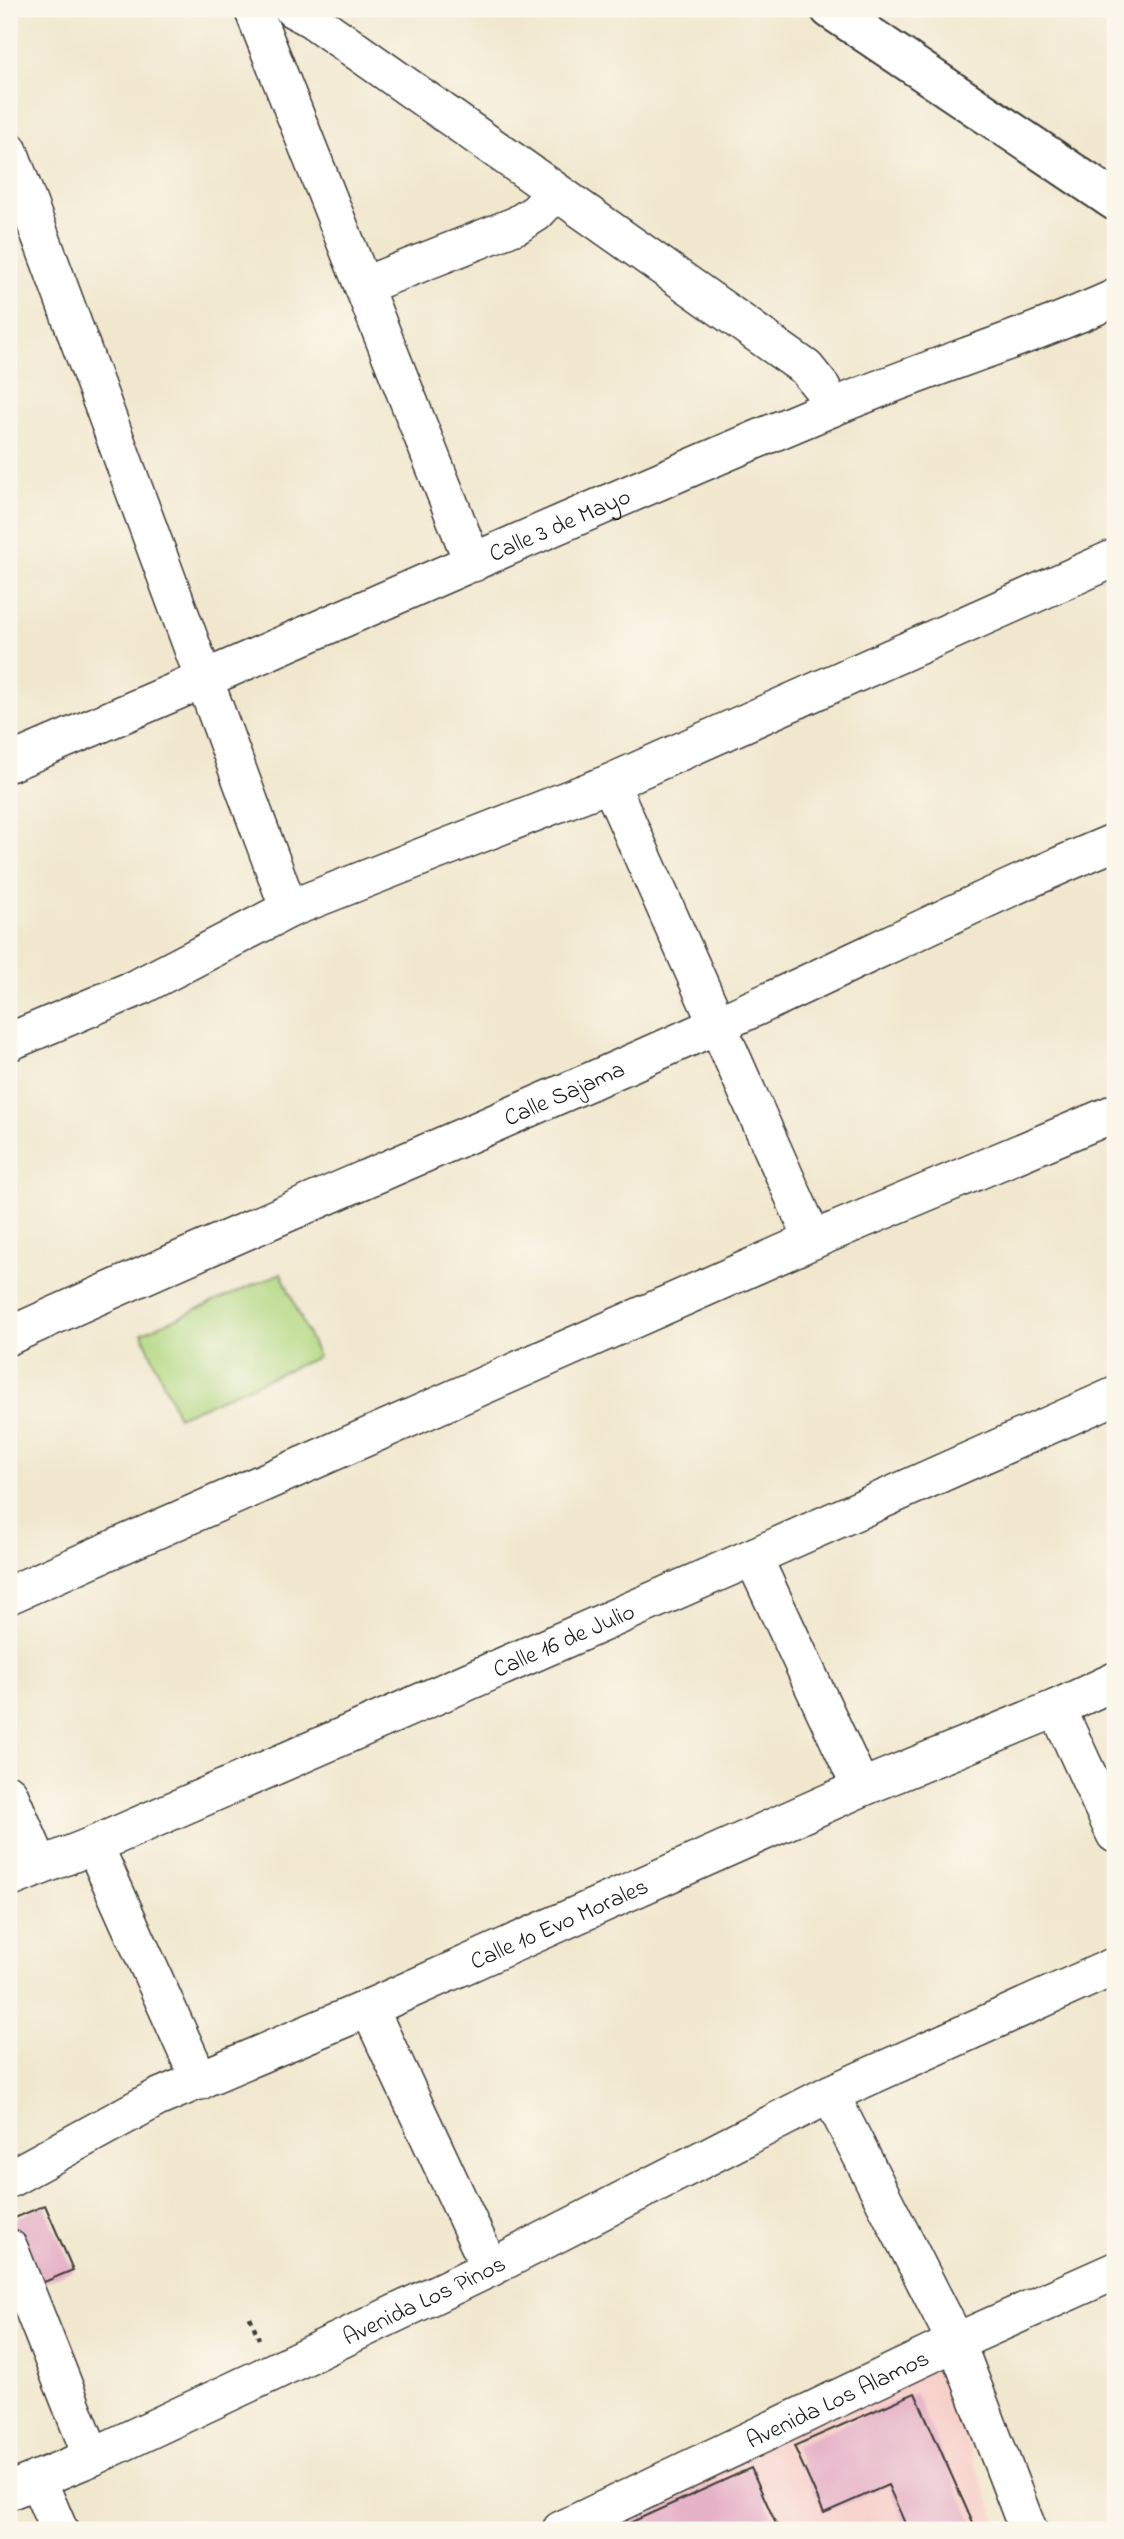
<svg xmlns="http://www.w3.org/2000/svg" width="1124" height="2539" font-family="'Indie Flower',sans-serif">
	<rect width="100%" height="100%" fill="#fbf7ec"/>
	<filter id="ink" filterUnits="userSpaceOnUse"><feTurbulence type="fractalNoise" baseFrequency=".0143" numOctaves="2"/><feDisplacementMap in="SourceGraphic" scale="14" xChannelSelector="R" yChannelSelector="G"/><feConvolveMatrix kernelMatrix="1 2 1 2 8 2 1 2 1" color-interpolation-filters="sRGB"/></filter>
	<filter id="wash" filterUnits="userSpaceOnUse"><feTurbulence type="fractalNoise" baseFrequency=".00686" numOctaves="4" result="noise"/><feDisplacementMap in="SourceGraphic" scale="28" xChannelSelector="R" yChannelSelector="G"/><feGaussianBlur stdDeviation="1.57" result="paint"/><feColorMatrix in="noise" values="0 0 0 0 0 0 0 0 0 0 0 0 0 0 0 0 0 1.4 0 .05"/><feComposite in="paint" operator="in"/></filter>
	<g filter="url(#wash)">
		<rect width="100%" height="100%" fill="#f1e7ce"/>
		<path fill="#f7d0ca" d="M928,2364L940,2373L1001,2530H559Z"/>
		<path fill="#b2d882" stroke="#677a4f" stroke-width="2" d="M281,1273L318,1357L178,1417L142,1333Z"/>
		<g id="blocks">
			<g fill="#e6b2c7">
				<path d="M45,2205L73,2270L37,2285L10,2220Z"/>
				<path d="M915,2393L976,2530H908L888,2485L824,2513L794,2446Z"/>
				<path d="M751,2468L776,2524L762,2530H614Z"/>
			</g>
		</g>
	</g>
	<g filter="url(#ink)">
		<use href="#blocks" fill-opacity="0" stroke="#3c3a37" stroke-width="2"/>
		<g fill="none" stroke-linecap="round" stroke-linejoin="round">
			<defs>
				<g id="minor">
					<path d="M253,9L473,563"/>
					<path d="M293,9L310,18L806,368L822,388L831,408"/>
					<path d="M9,151L289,909"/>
					<path d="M363,286L517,225L536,213L555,193"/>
					<path id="s1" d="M9,763C283,647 554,524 829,409C923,369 1022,340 1115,298"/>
					<path d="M610,783L813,1240"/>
					<path d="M9,1042L139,987L289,909L610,783L1115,558"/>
					<path id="s2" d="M9,1336C244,1229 482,1131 717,1025C850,965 980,898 1115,842"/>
					<path d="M753,1557L861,1788"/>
					<path d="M9,1595L813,1240L1115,1113"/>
					<path d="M1057,1708L1115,1834"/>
					<path d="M9,1794L40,1866"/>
					<path d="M94,1845L200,2081"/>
					<path id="s3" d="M9,1879L94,1845L753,1557L1115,1396"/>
					<path d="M369,2008L490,2268"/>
					<path d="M830,2094L956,2342L1028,2530"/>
					<path id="s4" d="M9,2179L157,2098L369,2008L861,1788L1057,1708L1115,1681"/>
					<path d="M9,2248L92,2457"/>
					<path d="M37,2479L59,2530"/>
					<path id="s5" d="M9,2491L92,2457L273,2372L490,2268L830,2094L1115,1966"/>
					<path id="s6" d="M561,2530L956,2342L1115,2271"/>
				</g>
				<path id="tertiary" d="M830,9L1115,201"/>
			</defs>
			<use href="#minor" stroke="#3c3a37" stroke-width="40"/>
			<use href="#tertiary" stroke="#3c3a37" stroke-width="42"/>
			<path stroke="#3c3a37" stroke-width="4.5" stroke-dasharray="5 5" stroke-linecap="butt" d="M250,2317L259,2339"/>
			<use href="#minor" stroke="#fff" stroke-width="37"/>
			<use href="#tertiary" stroke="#fff" stroke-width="38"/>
		</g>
	</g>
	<g text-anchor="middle" stroke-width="5" stroke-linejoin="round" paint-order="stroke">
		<g font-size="24" fill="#1c1c1c" stroke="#fbf7ec">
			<text dy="8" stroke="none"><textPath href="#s1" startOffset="600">Calle 3 de Mayo</textPath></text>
			<text dy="8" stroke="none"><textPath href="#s2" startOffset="606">Calle Sajama</textPath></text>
			<text dy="8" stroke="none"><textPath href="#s3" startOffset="604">Calle 16 de Julio</textPath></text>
			<text dy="8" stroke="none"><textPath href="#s4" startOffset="607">Calle 10 Evo Morales</textPath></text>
			<text dy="8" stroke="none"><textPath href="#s5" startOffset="457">Avenida Los Pinos</textPath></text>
			<text dy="8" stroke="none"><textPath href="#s6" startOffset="306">Avenida Los Alamos</textPath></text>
		</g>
	</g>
	<rect width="1124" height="2539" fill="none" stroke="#fbf7ec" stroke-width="35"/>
</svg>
